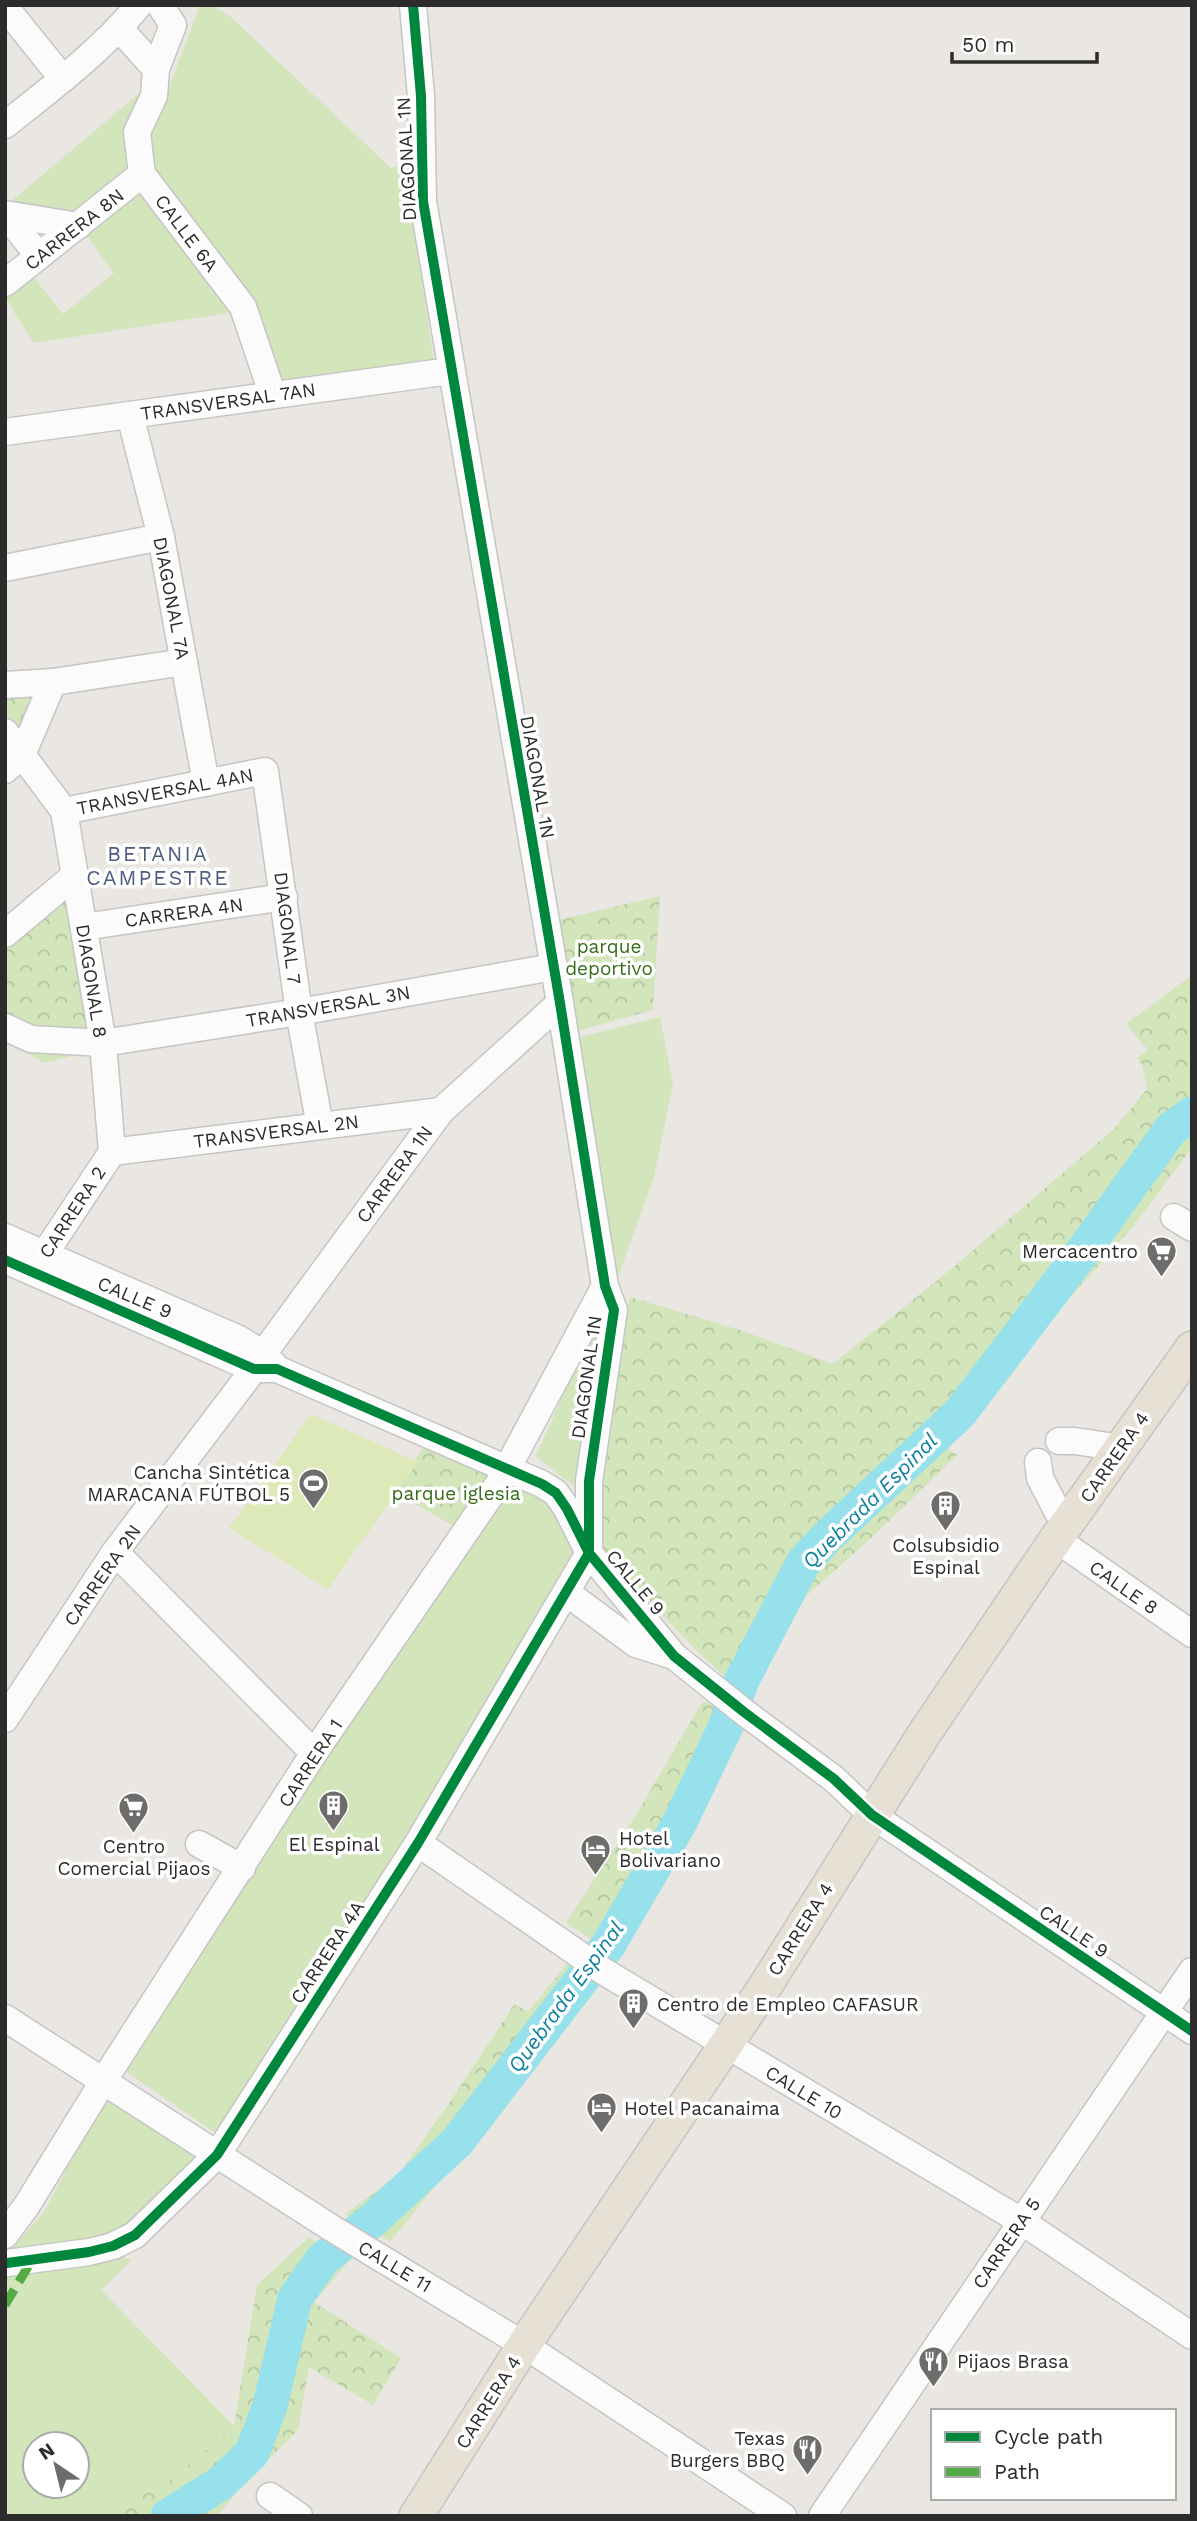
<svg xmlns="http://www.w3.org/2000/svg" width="1197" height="2521" font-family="'Work Sans',sans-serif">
	<defs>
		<pattern id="forest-crowns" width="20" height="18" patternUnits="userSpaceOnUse" patternTransform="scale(1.75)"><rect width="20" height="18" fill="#d2e5bb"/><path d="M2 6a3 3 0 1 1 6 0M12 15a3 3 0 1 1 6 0" fill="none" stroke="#b4c5a1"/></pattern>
	</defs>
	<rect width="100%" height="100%" fill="#eae6e2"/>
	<g fill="#d2e5bb" fill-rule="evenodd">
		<path d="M200,5H213L232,18L391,168L405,163L434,363L281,382L156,177L147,146Z"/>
		<path d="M149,85L130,172L75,215L8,204Z"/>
		<path d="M139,185L235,312L34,343L5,298V291L30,273L63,314L114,273L85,233Z"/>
		<path d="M660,1017L673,1084L654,1177L614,1288L577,1038Z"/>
		<path d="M601,1310L577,1489L536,1456Z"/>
		<path d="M510,1475L552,1500L582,1552L503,1687L217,2134L125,2071L318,1767Z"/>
		<path d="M107,2093L202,2160L130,2226L87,2242L8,2253L44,2212Z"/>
		<path d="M114,2255L132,2260L101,2290L234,2426L171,2480L127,2502L108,2516H5V2271ZM35,2444H77V2486H35Z"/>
	</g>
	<g fill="url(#forest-crowns)">
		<path d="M43,688L15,734L5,720V691Z"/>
		<path d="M74,876L103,1049L43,1063L5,1039V934Z"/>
		<path d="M660,896L653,1010L576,1031L554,921Z"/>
		<path d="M1192,975V1148L1134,1225L1018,1357L948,1449L957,1455L866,1543L806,1596L746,1697L692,1646L596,1544L613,1404L630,1297L740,1330L833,1364L950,1270L1114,1129L1147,1089L1142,1064L1137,1058L1148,1050L1126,1024Z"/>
		<path d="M425,1444L501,1480L466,1533L396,1493Z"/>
		<path d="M706,1701L745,1728L697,1822L667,1859L609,1951L566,1923L636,1815L701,1704Z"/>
		<path d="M569,1961L593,1977L506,2089L469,2145L390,2242L345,2214L399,2174L454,2096L514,2005L529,2011Z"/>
		<path d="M309,2237L347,2263L314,2302L401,2358L373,2405L309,2367L298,2430L240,2488L217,2516H108L127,2502L171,2480L234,2426L257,2285Z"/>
	</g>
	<path fill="#dde9b9" d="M311,1414L418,1462L328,1589L229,1528Z"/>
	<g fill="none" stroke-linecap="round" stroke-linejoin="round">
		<path stroke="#96e1ec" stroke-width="35" d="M168,2516L221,2483L252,2453L270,2406L295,2298L323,2259L374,2219L457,2142L609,1944L679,1824L725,1728L742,1680L803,1563L826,1538L960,1413L1086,1247L1171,1129L1192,1114"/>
		<defs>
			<g id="minor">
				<path d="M160,5L173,25L156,69L154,96L137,132L142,174L243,307L272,393"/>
				<path d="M5,7L63,79"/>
				<path d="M119,28L156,69"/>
				<path d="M5,125C52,88 101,51 139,5"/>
				<path d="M5,214L78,226"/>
				<path d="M5,214L39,256"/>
				<path d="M5,283L142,174"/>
				<path d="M130,415L161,537L206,783"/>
				<path d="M5,432L450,371"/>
				<path d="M5,568L161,537"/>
				<path d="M5,685L53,682L184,662"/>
				<path d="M5,732L64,811L103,1043L112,1152"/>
				<path d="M5,770L22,755L53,682"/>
				<path d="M64,811L265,771L299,1012L320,1126"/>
				<path d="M84,927L284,897"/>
				<path d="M5,934L74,876"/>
				<path d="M5,1027L31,1039L103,1043L299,1012L553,967"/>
				<path d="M112,1152L441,1111"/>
				<path d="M1174,1217L1192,1228"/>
				<path d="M5,1237L239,1339L263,1354L274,1365"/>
				<path d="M5,1260L254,1369H277L542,1484L556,1493L567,1509L589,1553L674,1656L744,1712L834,1779L872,1815L1192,2031"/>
				<path d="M36,1267L112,1152"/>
				<path d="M1059,1441H1075L1121,1448"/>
				<path d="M1038,1462L1040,1478L1065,1526"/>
				<path d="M1056,1539L1192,1634"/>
				<path d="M115,1552L314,1753"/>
				<path d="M567,1593L636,1644L674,1656"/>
				<path d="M5,1719L115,1552L254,1369L263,1354L441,1111L560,1003"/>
				<path d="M418,1843L603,1971L1021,2221L1192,2336"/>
				<path d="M199,1844L242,1868"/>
				<path d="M5,2018L333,2229L524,2345L783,2516"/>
				<path d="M5,2235L27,2205L104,2080L314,1753L501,1480L605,1286"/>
				<path d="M7,2263L89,2252L113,2246L135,2235L217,2155L418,1843L589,1553V1481L614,1310L605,1286L560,1003L423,201L421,96L413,5"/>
				<path d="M270,2496L299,2516"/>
				<path d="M822,2516L1192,1971"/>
			</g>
			<path id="major" d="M416,2516L524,2345L764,1988L924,1734L1056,1539L1192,1348"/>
		</defs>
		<use href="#minor" stroke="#c6c5c5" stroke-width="29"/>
		<use href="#major" stroke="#c6c4c2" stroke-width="36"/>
		<use href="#minor" stroke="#fcfbfb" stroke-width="26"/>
		<use href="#major" stroke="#e7e0d4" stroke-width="33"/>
		<path stroke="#54ab44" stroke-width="9" stroke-dasharray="18 9" stroke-linecap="butt" d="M5,2305L32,2260"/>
		<defs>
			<g id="cycleway">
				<path d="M5,1260L254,1369H277L542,1484L556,1493L567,1509L589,1553L674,1656L744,1712L834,1779L872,1815L1192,2031"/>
				<path d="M7,2263L89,2252L113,2246L135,2235L217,2155L418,1843L589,1553V1481L614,1310L605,1286L560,1003L423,201L421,96L413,5"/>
			</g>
		</defs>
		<use href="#cycleway" stroke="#fff" stroke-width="15"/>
		<use href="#cycleway" stroke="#00873e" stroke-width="10"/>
	</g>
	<defs>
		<symbol id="supermarket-pin" viewBox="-11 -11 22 30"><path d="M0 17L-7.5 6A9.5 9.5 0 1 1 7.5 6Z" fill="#6e6d6c" stroke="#fff"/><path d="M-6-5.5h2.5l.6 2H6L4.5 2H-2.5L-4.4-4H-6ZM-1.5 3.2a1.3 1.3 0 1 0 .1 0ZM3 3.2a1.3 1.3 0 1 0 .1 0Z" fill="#fff"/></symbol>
		<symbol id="stadium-pin" viewBox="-11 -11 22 30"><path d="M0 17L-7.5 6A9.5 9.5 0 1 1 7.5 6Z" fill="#6e6d6c" stroke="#fff"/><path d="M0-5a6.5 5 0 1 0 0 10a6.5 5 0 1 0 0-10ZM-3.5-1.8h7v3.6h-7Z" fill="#fff"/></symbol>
		<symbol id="building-pin" viewBox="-11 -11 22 30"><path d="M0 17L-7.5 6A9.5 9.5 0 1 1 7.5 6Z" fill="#6e6d6c" stroke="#fff"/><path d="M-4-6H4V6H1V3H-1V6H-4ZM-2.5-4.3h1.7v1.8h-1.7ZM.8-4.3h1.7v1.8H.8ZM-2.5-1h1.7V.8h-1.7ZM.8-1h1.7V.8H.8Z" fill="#fff"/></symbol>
		<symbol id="hotel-pin" viewBox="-11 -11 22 30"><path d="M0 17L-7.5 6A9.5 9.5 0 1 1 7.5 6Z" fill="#6e6d6c" stroke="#fff"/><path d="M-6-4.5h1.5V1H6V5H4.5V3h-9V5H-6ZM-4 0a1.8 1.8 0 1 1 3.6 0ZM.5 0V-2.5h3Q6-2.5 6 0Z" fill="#fff"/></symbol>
		<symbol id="restaurant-pin" viewBox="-11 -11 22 30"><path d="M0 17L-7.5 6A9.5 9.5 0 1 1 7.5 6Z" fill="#6e6d6c" stroke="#fff"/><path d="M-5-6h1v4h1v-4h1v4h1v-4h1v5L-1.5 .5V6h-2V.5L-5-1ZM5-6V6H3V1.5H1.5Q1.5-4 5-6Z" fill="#fff"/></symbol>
	</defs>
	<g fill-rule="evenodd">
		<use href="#supermarket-pin" x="1144" y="1234" width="35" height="47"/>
		<use href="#stadium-pin" x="296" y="1466" width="35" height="47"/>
		<use href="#building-pin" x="928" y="1488" width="35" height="47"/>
		<use href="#building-pin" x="316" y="1788" width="35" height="47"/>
		<use href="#supermarket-pin" x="116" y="1790" width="35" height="47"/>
		<use href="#hotel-pin" x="578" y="1832" width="35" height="47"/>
		<use href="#building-pin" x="616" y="1986" width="35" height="47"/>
		<use href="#hotel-pin" x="584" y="2090" width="35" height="47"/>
		<use href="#restaurant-pin" x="916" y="2344" width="35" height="47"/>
		<use href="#restaurant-pin" x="790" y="2432" width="35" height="47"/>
	</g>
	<g text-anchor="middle" stroke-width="7" stroke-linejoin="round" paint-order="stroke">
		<g font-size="19" fill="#2c2c2c" stroke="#fff">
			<text transform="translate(406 159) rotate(-93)" y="7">DIAGONAL 1N</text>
			<text transform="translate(74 229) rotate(-38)" y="7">CARRERA 8N</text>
			<text transform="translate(187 233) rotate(53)" y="7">CALLE 6A</text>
			<text transform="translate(228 401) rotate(-8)" y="7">TRANSVERSAL 7AN</text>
			<text transform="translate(172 598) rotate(79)" y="7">DIAGONAL 7A</text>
			<text transform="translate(538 777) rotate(80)" y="7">DIAGONAL 1N</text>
			<text transform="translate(165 791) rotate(-11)" y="7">TRANSVERSAL 4AN</text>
			<text transform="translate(184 912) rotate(-8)" y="7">CARRERA 4N</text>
			<text transform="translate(288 928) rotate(83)" y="7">DIAGONAL 7</text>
			<text transform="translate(92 981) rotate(81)" y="7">DIAGONAL 8</text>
			<text transform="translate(328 1006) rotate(-10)" y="7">TRANSVERSAL 3N</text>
			<text transform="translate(276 1131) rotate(-7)" y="7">TRANSVERSAL 2N</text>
			<text transform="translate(394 1174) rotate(-54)" y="7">CARRERA 1N</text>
			<text transform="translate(72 1212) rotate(-57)" y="7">CARRERA 2</text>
			<text transform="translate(135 1297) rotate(23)" y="7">CALLE 9</text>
			<text transform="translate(586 1377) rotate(-82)" y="7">DIAGONAL 1N</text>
			<text transform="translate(1114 1457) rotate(-55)" y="7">CARRERA 4</text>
			<text transform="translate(102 1575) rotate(-55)" y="7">CARRERA 2N</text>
			<text transform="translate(636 1582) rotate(50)" y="7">CALLE 9</text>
			<text transform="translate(1124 1587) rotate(35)" y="7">CALLE 8</text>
			<text transform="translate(310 1763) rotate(-57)" y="7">CARRERA 1</text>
			<text transform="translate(800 1929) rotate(-58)" y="7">CARRERA 4</text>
			<text transform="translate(1074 1931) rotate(34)" y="7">CALLE 9</text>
			<text transform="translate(327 1952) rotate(-57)" y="7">CARRERA 4A</text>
			<text transform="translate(804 2092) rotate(31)" y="7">CALLE 10</text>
			<text transform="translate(1006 2243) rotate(-56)" y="7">CARRERA 5</text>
			<text transform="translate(395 2266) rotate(31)" y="7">CALLE 11</text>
			<text transform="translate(488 2402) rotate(-58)" y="7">CARRERA 4</text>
		</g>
		<g font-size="19" fill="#366c1a" stroke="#fff">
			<text x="609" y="953">parque<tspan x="609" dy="22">deportivo</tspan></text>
			<text x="456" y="1500">parque iglesia</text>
		</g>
		<g font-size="19" fill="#2c2c2c" stroke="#fff" text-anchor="start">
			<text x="1138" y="1258" text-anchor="end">Mercacentro</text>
			<text x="290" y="1479" text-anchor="end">Cancha Sintética<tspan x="290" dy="22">MARACANA FÚTBOL 5</tspan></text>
			<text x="946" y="1552" text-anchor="middle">Colsubsidio<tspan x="946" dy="22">Espinal</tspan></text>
			<text x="619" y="1845">Hotel<tspan x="619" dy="22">Bolivariano</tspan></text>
			<text x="334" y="1851" text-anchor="middle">El Espinal</text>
			<text x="134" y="1853" text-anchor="middle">Centro<tspan x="134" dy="22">Comercial Pijaos</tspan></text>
			<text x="657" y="2011">Centro de Empleo CAFASUR</text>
			<text x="624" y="2115">Hotel Pacanaima</text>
			<text x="957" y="2368">Pijaos Brasa</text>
			<text x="785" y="2445" text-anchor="end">Texas<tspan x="785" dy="22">Burgers BBQ</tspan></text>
		</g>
		<g font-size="21" letter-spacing="2" fill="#4c5b7e" stroke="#fff">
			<text x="158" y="861">BETANIA<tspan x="158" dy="24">CAMPESTRE</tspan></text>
		</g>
		<g font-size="21" font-style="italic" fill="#0d81a0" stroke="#fff">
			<text transform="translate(870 1501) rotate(-45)" y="7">Quebrada Espinal</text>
			<text transform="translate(566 1997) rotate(-54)" y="7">Quebrada Espinal</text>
		</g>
	</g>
	<rect width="1197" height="2521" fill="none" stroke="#2c2c2c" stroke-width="14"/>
	<rect x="931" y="2409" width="245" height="91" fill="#ffffff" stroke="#ababab" stroke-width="2"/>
	<rect x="945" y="2432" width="35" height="10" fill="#00873e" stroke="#ababab" stroke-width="2"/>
	<text x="994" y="2444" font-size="21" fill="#2c2c2c">Cycle path</text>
	<rect x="945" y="2467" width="35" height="10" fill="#54ab44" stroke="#ababab" stroke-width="2"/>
	<text x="994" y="2479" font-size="21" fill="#2c2c2c">Path</text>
	<g transform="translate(56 2465) rotate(325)"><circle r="33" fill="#ffffff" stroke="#ababab" stroke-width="2"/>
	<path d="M0-5L12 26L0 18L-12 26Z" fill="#6e6d6c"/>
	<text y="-10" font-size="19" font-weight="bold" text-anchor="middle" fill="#2c2c2c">N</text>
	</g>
	<path d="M952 52v10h145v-10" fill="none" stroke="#2c2c2c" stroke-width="3.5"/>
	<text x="962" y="52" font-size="21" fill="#2c2c2c" stroke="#ffffff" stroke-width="5" paint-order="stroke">50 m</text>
</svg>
